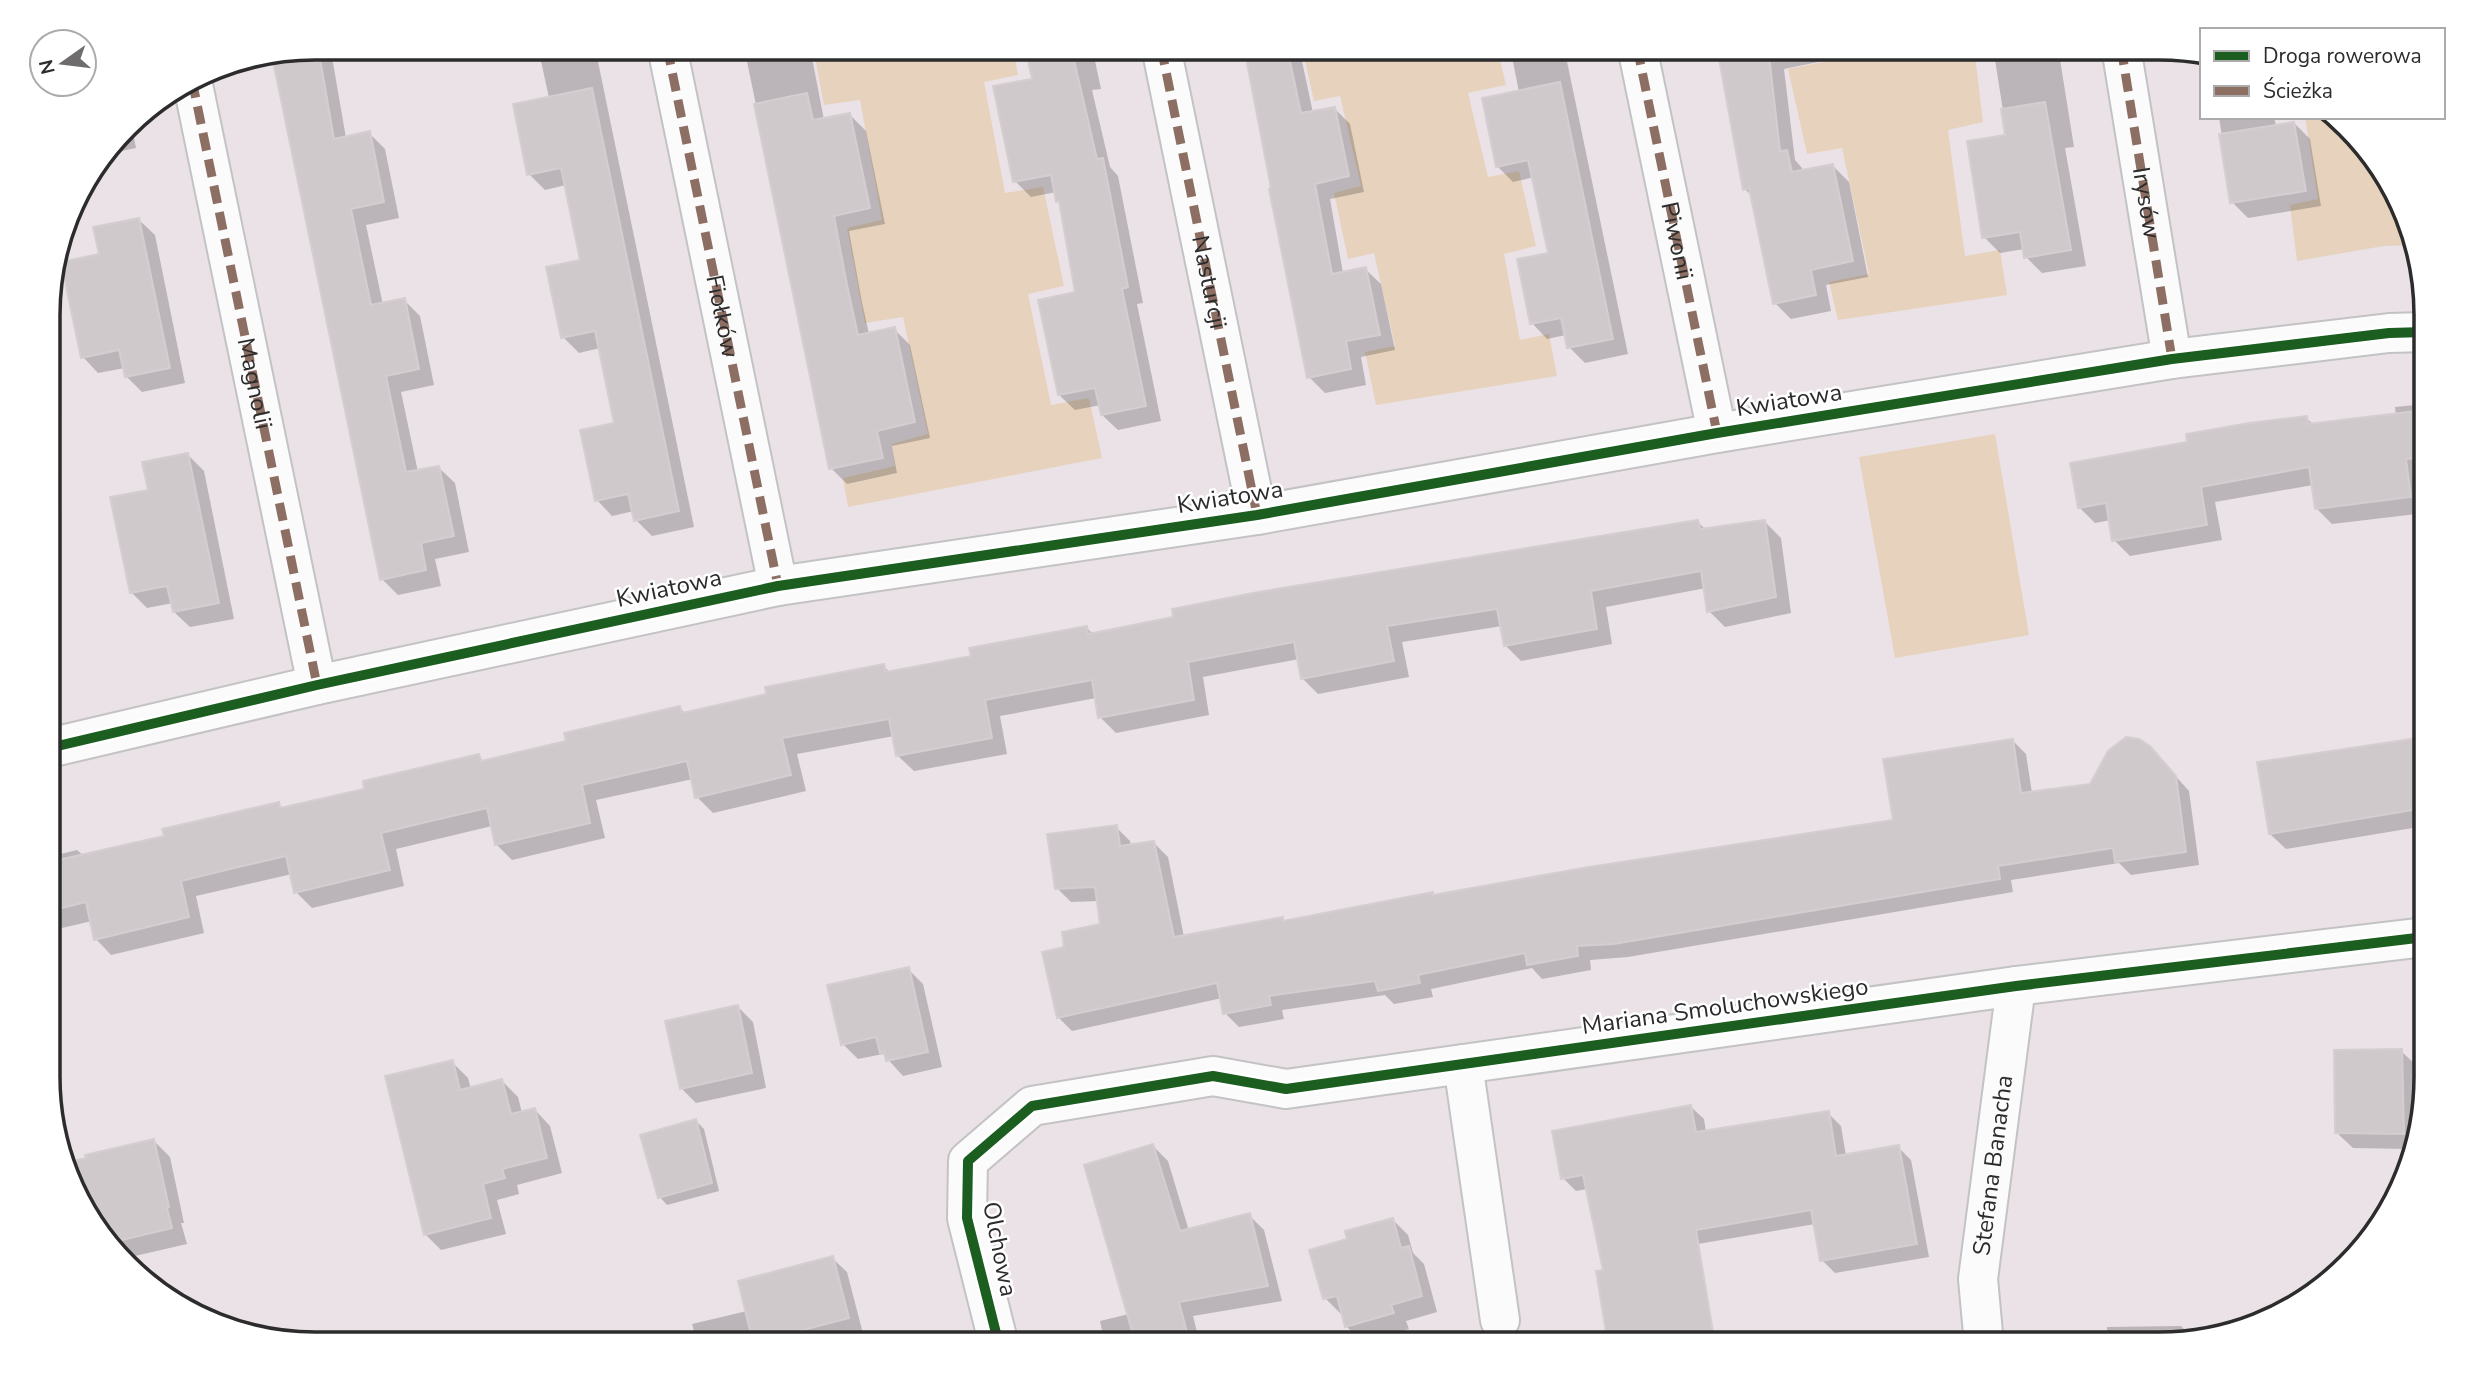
<svg xmlns="http://www.w3.org/2000/svg" width="2473" height="1392" font-family="'Nunito Sans',sans-serif">
	<rect width="100%" height="100%" fill="#eae2e6"/>
	<g fill="#e7d3bd">
		<path d="M813,47H1013L1018,75L984,82L1005,193L1043,187L1064,286L1028,294L1051,405L1089,398L1102,458L848,507L843,478L895,466L892,444L928,434L903,317L865,323L847,228L882,220L860,100L824,105Z"/>
		<path d="M1302,47H1497L1506,85L1468,93L1488,177L1519,171L1536,246L1504,254L1520,340L1549,334L1557,376L1376,405L1365,352L1395,346L1374,253L1348,259L1334,193L1361,186L1340,96L1314,101Z"/>
		<path d="M1820,47H1974L1983,122L1948,130L1965,256L2000,250L2007,295L1838,320L1829,282L1869,274L1842,148L1807,154L1788,69L1823,62Z"/>
		<path d="M2305,117H2329L2381,166L2412,229L2415,245L2384,246L2297,261L2290,205L2318,199Z"/>
		<path d="M1995,434L2029,635L1895,658L1859,457Z"/>
	</g>
	<g fill="#0003">
		<path d="M314,47H365V50L332,57L346,138L369,133L385,149L399,218L366,225L383,305L404,300L420,316L434,385L401,392L418,472L439,468L455,483L469,552L435,559L441,586L398,595L382,579L273,55Z"/>
		<path d="M538,47H595L694,527L652,536L636,520L634,511L612,516L597,500L616,424L600,348L579,353L563,337L582,261L566,185L545,190L529,174L549,98Z"/>
		<path d="M744,47H810L824,120L850,115L866,131L885,224L849,231L862,302L869,334L894,329L910,345L930,438L892,446L897,473L847,484L831,468Z"/>
		<path d="M1027,47H1092L1101,89L1092,90L1110,167L1118,176L1143,303L1137,304L1161,421L1118,430L1102,415L1101,405L1075,410L1059,395L1077,294L1061,204L1056,192L1031,197L1015,181L1034,80Z"/>
		<path d="M1243,47H1299L1313,113L1334,108L1350,124L1364,192L1330,199L1343,273L1365,269L1381,284L1395,350L1361,357L1366,385L1325,393L1309,377L1250,67L1247,64Z"/>
		<path d="M1510,47H1564L1628,354L1585,363L1569,347L1566,335L1547,339L1532,323L1550,254L1534,177L1513,182L1497,166L1519,92Z"/>
		<path d="M1722,47H1820L1823,61L1784,69L1795,160L1802,168L1803,172L1833,166L1849,182L1868,277L1826,285L1831,311L1791,319L1775,303L1753,197L1745,189Z"/>
		<path d="M1993,47H2058L2074,147L2065,148L2086,266L2042,273L2026,257L2024,249L2000,253L1984,237L2007,136Z"/>
		<path d="M2219,117H2274L2276,126L2294,123L2310,139L2321,206L2248,218L2232,202Z"/>
		<path d="M131,123L136,148L107,154Z"/>
		<path d="M139,220L155,235L185,383L142,392L126,376L125,368L98,373L83,357L101,256Z"/>
		<path d="M2425,404V472H2421L2425,513L2332,524L2316,508L2313,485L2215,502L2222,540L2130,556L2114,540L2111,520L2095,523L2079,507L2189,443L2306,418L2314,425L2396,415L2395,407Z"/>
		<path d="M188,455L204,471L234,619L190,627L174,612L173,603L147,608L131,592L150,491Z"/>
		<path d="M1697,521L1706,530L1765,522L1781,538L1791,613L1725,627L1709,611L1706,588L1606,607L1612,644L1521,661L1505,645L1502,626L1402,642L1409,677L1318,694L1302,678L1299,659L1203,677L1209,715L1116,733L1100,717L1096,698L1000,716L1007,754L914,771L898,756L894,736L797,754L806,791L713,813L697,797L693,779L596,800L605,838L512,860L496,844L492,826L396,849L404,886L312,908L296,892L292,874L196,896L204,933L111,955L96,939L92,921L49,931V857L77,850L84,856L166,837L278,804L284,809L367,790L479,756L484,762L568,742L680,708L686,714L884,666L890,673L973,657L1086,627L1093,634Z"/>
		<path d="M2425,739V826L2286,849L2270,834L2362,749Z"/>
		<path d="M2012,740L2026,754L2032,793L2092,786L2163,762L2189,791L2199,865L2131,875L2119,863L2011,880L2013,892L1628,957L1590,960L1591,970L1542,979L1532,968L1431,989L1433,997L1394,1004L1385,995L1282,1010L1284,1019L1239,1027L1225,1013L1222,998L1072,1031L1058,1017L1066,948L1102,925L1098,901L1071,902L1057,888L1116,827L1130,841L1131,847L1154,843L1168,857L1184,937L1282,919L1285,922L1432,894L1435,897L1895,821Z"/>
		<path d="M908,969L923,984L942,1067L903,1076L883,1054L858,1059L843,1044Z"/>
		<path d="M738,1007L753,1022L766,1088L696,1103L681,1088Z"/>
		<path d="M2401,1051L2417,1066L2418,1118L2409,1149L2353,1148L2337,1133Z"/>
		<path d="M452,1062L468,1078L471,1089L502,1081L518,1097L522,1113L535,1110L550,1126L562,1173L517,1185L519,1194L497,1200L506,1234L441,1250L425,1234Z"/>
		<path d="M1691,1107L1704,1119L1706,1132L1828,1113L1841,1126L1846,1156L1898,1147L1911,1160L1929,1257L1835,1273L1822,1260L1815,1224L1698,1244L1587,1189L1576,1191L1563,1178Z"/>
		<path d="M696,1121L704,1129L719,1191L667,1205L660,1197Z"/>
		<path d="M154,1141L170,1157L184,1223H181L187,1244L135,1256L138,1269L92,1226L69,1164Z"/>
		<path d="M1153,1146L1168,1161L1189,1231L1249,1215L1264,1230L1282,1301L1193,1316L1200,1344L1105,1345L1100,1321L1129,1314Z"/>
		<path d="M1392,1219L1408,1235L1413,1253L1424,1264L1437,1312L1406,1321L1409,1329L1362,1342L1346,1326L1343,1314H1341L1325,1298L1349,1240Z"/>
		<path d="M832,1258L847,1272L866,1345H698L692,1324L747,1311Z"/>
		<path d="M2181,1326L2194,1339L2176,1344H2107V1327Z"/>
	</g>
	<g fill="#d0c9cc" stroke="#d5ced1" stroke-width="2">
		<path d="M318,47L334,139L370,131L384,202L351,209L371,305L405,298L419,369L386,376L406,472L439,466L454,536L421,543L426,570L380,580L272,56Z"/>
		<path d="M1025,47H1071L1097,159L1103,158L1128,287L1122,289L1146,406L1101,415L1095,388L1058,395L1038,300L1075,292L1059,201L1056,202L1051,175L1013,182L993,86L1032,79Z"/>
		<path d="M1244,47H1287L1301,113L1335,107L1349,176L1315,184L1332,274L1366,267L1380,335L1346,341L1351,369L1307,378L1269,189L1271,188Z"/>
		<path d="M1720,47H1768L1780,151L1787,150L1792,172L1833,164L1853,261L1811,270L1816,295L1773,304L1749,188L1743,190L1719,59H1723Z"/>
		<path d="M1560,82L1613,339L1567,348L1561,318L1530,324L1517,259L1548,253L1528,160L1496,167L1482,98Z"/>
		<path d="M592,88L679,511L634,521L628,494L595,501L580,430L614,423L595,331L561,338L546,267L580,260L561,168L527,175L513,104Z"/>
		<path d="M807,93L813,120L850,113L870,208L834,216L847,285L858,335L895,327L915,422L877,431L883,458L829,469L754,104Z"/>
		<path d="M2045,102L2071,250L2024,258L2020,232L1982,238L1967,141L2005,135L2001,109Z"/>
		<path d="M2294,122L2306,191L2230,203L2219,134Z"/>
		<path d="M139,218L170,368L125,377L119,350L81,358L61,262L99,254L93,227Z"/>
		<path d="M2425,410V457L2406,459L2411,497L2315,509L2309,467L2201,487L2207,525L2112,541L2106,503L2078,508L2070,463L2187,442L2186,434L2249,423L2307,416L2308,424Z"/>
		<path d="M188,453L219,603L173,612L167,586L130,593L110,497L148,490L142,462Z"/>
		<path d="M1698,520L1700,529L1765,520L1776,597L1707,612L1701,571L1591,591L1597,629L1504,646L1497,609L1387,626L1394,661L1301,679L1294,642L1188,662L1194,700L1098,718L1092,680L985,700L992,738L896,756L889,719L782,738L791,775L695,798L687,761L582,785L590,823L495,845L487,808L435,820L381,833L390,870L294,893L286,856L234,868L181,881L189,917L94,940L86,902L58,909L49,873V862L164,836L162,829L279,802L280,808L364,789L363,781L479,754L481,761L566,741L564,733L680,706L682,713L766,694L765,687L884,664L886,672L971,656L969,648L1087,626L1088,634L1173,617L1172,609L1258,592Z"/>
		<path d="M2126,737L2139,739L2150,746L2176,776L2186,852L2115,862L2113,848L1998,866L2000,879L1614,944L1577,946L1578,956L1527,965L1525,953L1418,975L1420,983L1378,991L1375,981L1269,996L1271,1005L1223,1014L1217,983L1057,1018L1042,952L1064,947L1062,932L1100,924L1095,887L1055,889L1047,834L1117,825L1120,846L1154,841L1174,937L1283,917V921L1433,892V895L1583,868L1893,820L1883,759L2013,739L2021,793L2090,784L2108,751Z"/>
		<path d="M2425,737V808L2269,834L2257,762Z"/>
		<path d="M909,967L928,1052L886,1061L884,1052L880,1053L876,1037L841,1045L827,985Z"/>
		<path d="M738,1005L752,1073L680,1089L665,1021Z"/>
		<path d="M2402,1049L2404,1134L2335,1133L2334,1050Z"/>
		<path d="M453,1060L460,1090L502,1079L511,1114L535,1108L547,1158L502,1169L505,1178L483,1184L491,1218L424,1235L385,1076Z"/>
		<path d="M1691,1105L1696,1132L1829,1111L1836,1156L1899,1145L1917,1244L1820,1261L1811,1210L1696,1230L1713,1332L1637,1344H1608L1596,1271L1603,1270L1583,1175L1561,1179L1552,1131Z"/>
		<path d="M696,1119L712,1183L658,1198L640,1135Z"/>
		<path d="M154,1139L169,1207L167,1208L172,1228L110,1243L92,1226L68,1162L86,1158L85,1155Z"/>
		<path d="M1153,1144L1180,1231L1250,1213L1268,1286L1179,1302L1190,1344L1136,1345L1084,1165Z"/>
		<path d="M1393,1218L1401,1248L1409,1246L1422,1296L1391,1305L1394,1313L1345,1327L1337,1296L1323,1299L1309,1250L1347,1239L1345,1231Z"/>
		<path d="M833,1256L849,1318L753,1343L738,1281Z"/>
	</g>
	<g fill="none" stroke-linecap="round" stroke-linejoin="round">
		<defs>
			<g id="minor">
				<path id="s1" d="M667,47L778,586"/>
				<path id="s2" d="M1161,47L1257,515"/>
				<path id="s3" d="M1637,47L1717,433"/>
				<path id="s4" d="M2121,47L2172,359"/>
				<path id="s5" d="M192,80L317,685"/>
				<path d="M49,748L317,685L778,586L1257,515L1717,433L2172,359L2389,333L2425,332"/>
				<path d="M1463,1064L1500,1320"/>
				<path id="s6" d="M1984,1344L1978,1279L2016,986"/>
				<path d="M999,1345L967,1218L968,1161L1032,1106L1213,1076L1286,1089L2016,986L2425,937"/>
			</g>
		</defs>
		<use href="#minor" stroke="#c3c3c4" stroke-width="42"/>
		<use href="#minor" stroke="#fcfbfb" stroke-width="38"/>
		<g stroke="#8d6e63" stroke-width="9" stroke-dasharray="18 9" stroke-linecap="butt">
			<path d="M667,47L778,586"/>
			<path d="M1161,47L1257,515"/>
			<path d="M1637,47L1717,433"/>
			<path d="M2121,47L2172,359"/>
			<path d="M192,80L317,685"/>
		</g>
		<defs>
			<g id="cycleway">
				<path d="M49,748L317,685L778,586L1257,515L1717,433L2172,359L2389,333L2425,332"/>
				<path d="M999,1345L967,1218L968,1161L1032,1106L1213,1076L1286,1089L2016,986L2425,937"/>
			</g>
		</defs>
		<use href="#cycleway" stroke="#fff" stroke-width="15"/>
		<use href="#cycleway" stroke="#1b5e20" stroke-width="10"/>
	</g>
	<g text-anchor="middle" stroke-width="5" stroke-linejoin="round" paint-order="stroke">
		<g font-size="24" fill="#2c2c2c" stroke="#fff">
			<text dy="8" stroke="none"><textPath href="#s4" startOffset="158">Irysów</textPath></text>
			<text dy="8" stroke="none"><textPath href="#s3" startOffset="198">Piwonii</textPath></text>
			<text dy="8" stroke="none"><textPath href="#s2" startOffset="240">Nasturcji</textPath></text>
			<text dy="8" stroke="none"><textPath href="#s1" startOffset="275">Fiołków</textPath></text>
			<text dy="8" stroke="none"><textPath href="#s5" startOffset="310">Magnolii</textPath></text>
			<text transform="translate(1789 400) rotate(-9)" y="8">Kwiatowa</text>
			<text transform="translate(1230 497) rotate(-9)" y="8">Kwiatowa</text>
			<text transform="translate(669 588) rotate(-12)" y="8">Kwiatowa</text>
			<text transform="translate(1725 1006) rotate(-8)" y="8">Mariana Smoluchowskiego</text>
			<text dy="8" stroke="none"><textPath href="#s6" startOffset="180">Stefana Banacha</textPath></text>
			<text transform="translate(1000 1249) rotate(79)" y="8">Olchowa</text>
		</g>
	</g>
	<path d="M0 0H2473V1392H0ZM315 60H2159A255 255 0 0 1 2414 315V1077A255 255 0 0 1 2159 1332H315A255 255 0 0 1 60 1077V315A255 255 0 0 1 315 60Z" fill="#fff" fill-rule="evenodd"/>
	<path fill="none" stroke="#2c2c2c" stroke-width="3.5" d="M315 60H2159A255 255 0 0 1 2414 315V1077A255 255 0 0 1 2159 1332H315A255 255 0 0 1 60 1077V315A255 255 0 0 1 315 60Z"/>
	<rect x="2200" y="28" width="245" height="91" fill="#ffffff" stroke="#ababab" stroke-width="2"/>
	<rect x="2214" y="51" width="35" height="10" fill="#1b5e20" stroke="#ababab" stroke-width="2"/>
	<text x="2263" y="63" font-size="21" fill="#2c2c2c">Droga rowerowa</text>
	<rect x="2214" y="86" width="35" height="10" fill="#8d6e63" stroke="#ababab" stroke-width="2"/>
	<text x="2263" y="98" font-size="21" fill="#2c2c2c">Ścieżka</text>
	<g transform="translate(63 63) rotate(256)"><circle r="33" fill="#ffffff" stroke="#ababab" stroke-width="2"/>
	<path d="M0-5L12 26L0 18L-12 26Z" fill="#6e6c6d"/>
	<text y="-10" font-size="19" font-weight="bold" text-anchor="middle" fill="#2c2c2c">N</text>
	</g>
</svg>
